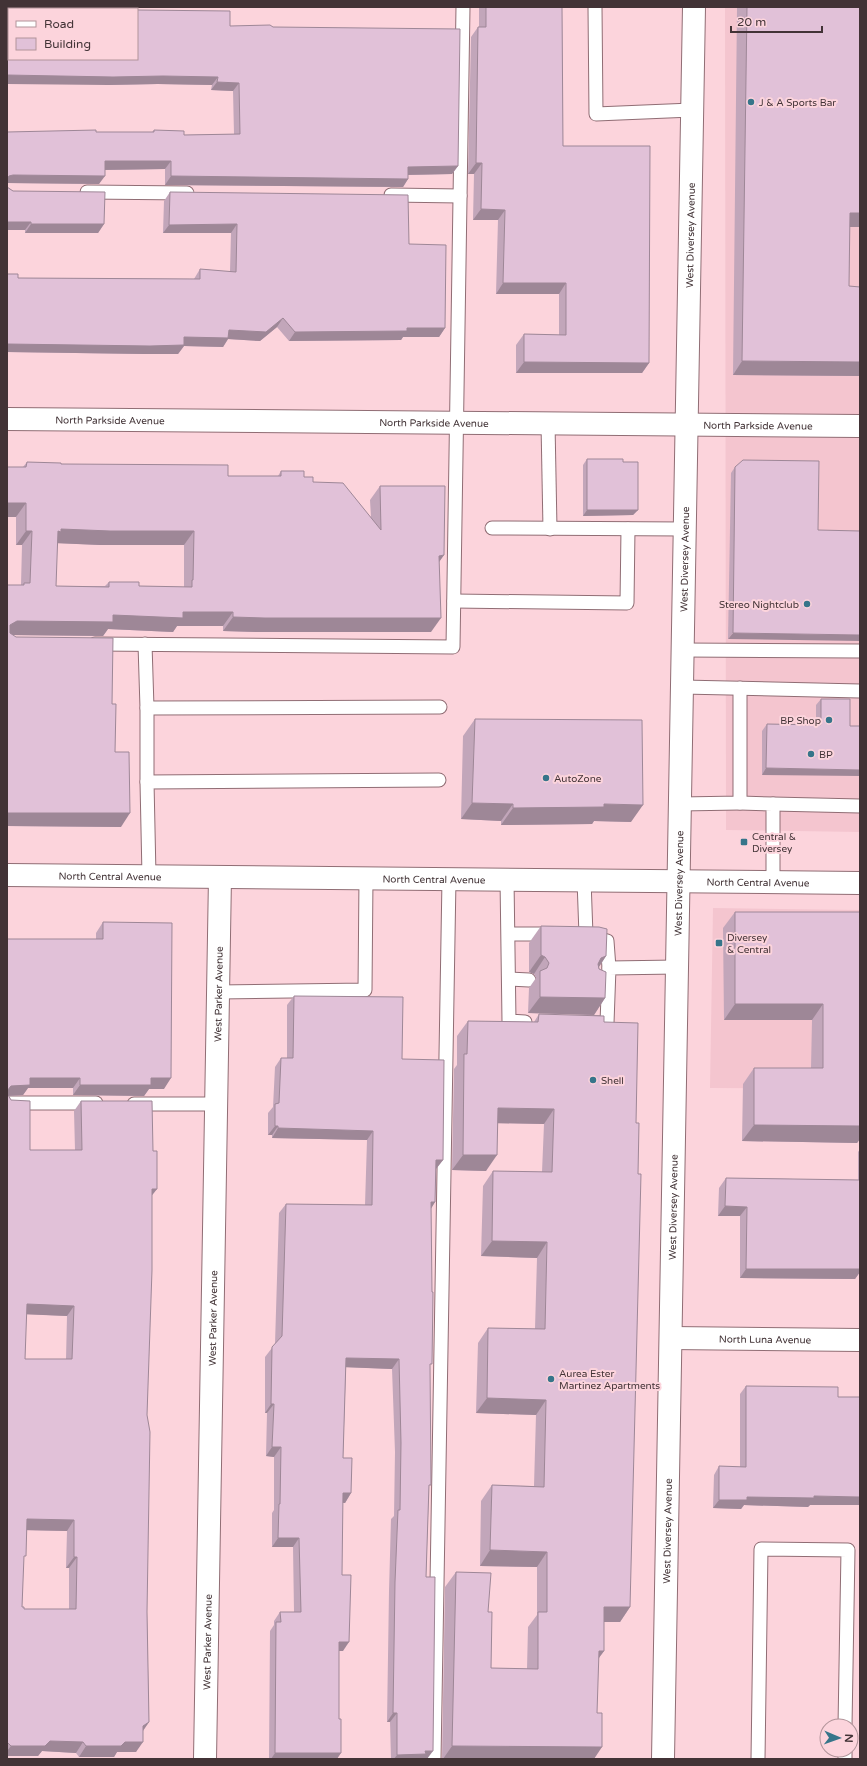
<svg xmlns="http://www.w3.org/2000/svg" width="867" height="1766" font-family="'Varela Round',sans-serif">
	<rect width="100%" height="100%" fill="#fcd4dc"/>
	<g fill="#f4c5cf">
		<path d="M725,7H860V832L726,830Z"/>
		<path d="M713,908L860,910V1089L710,1088Z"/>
	</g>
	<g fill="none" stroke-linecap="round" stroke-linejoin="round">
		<defs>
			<g id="lane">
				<path d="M595,7L596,114L692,110"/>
				<path d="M87,192L187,193"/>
				<path d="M391,195L460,196"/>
				<path d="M548,423L550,529"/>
				<path d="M492,528L684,529"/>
				<path d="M454,601L627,603L628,529"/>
				<path d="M95,644L453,647L463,7"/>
				<path d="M145,644L147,708"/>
				<path d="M683,650L860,651"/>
				<path d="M682,687L860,691"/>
				<path d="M147,782V708L440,707"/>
				<path d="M740,803L773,804V882"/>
				<path d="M680,804L740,803V688"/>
				<path d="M773,804L860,806"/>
				<path d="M149,876L147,782L439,780"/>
				<path d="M507,879L509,1021L525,1022"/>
				<path d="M584,880L586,935"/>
				<path d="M509,934H552"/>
				<path d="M589,936L607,941L609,968"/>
				<path d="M509,979L529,980"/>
				<path d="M218,992L365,990L366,878"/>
				<path d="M591,1023H607L609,968L677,967"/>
				<path d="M7,1103H96"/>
				<path d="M134,1104H216"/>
				<path d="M434,1759L449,879"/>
				<path d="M758,1759L761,1549L848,1550L845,1726"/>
				<path d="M845,1759V1750"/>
			</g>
			<g id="street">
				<path id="s1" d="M7,419L860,426"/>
				<path id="s2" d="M671,1338L860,1340"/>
				<path id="s3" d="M205,1759L220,877"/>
			</g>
			<g id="secondary">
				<path id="s4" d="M7,875L860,883"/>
				<path id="s5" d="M663,1759L694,7"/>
			</g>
		</defs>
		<use href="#lane" stroke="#906d74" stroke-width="15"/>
		<use href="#street" stroke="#906d74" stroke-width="24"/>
		<use href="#secondary" stroke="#906d74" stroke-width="24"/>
		<use href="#lane" stroke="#fff" stroke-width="13"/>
		<use href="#street" stroke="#fff" stroke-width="22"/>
		<use href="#secondary" stroke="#fff" stroke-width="22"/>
	</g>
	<g fill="#c2a6ba" fill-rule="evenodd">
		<path d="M479,7H562L563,146L649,363L642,373H516V345L524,334L559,335V294H496L498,220H473L474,174H468L471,37L478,27H479Z"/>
		<path d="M738,7H860V227H850L849,286L860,287V376L733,375L737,8Z"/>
		<path d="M230,26L273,27L458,166L452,174L408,175V179L403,187L165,185V169L105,170L99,184L7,183V132H152L154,130L184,135L234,134L233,91L211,90L212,85L158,84L108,85Z"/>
		<path d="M7,187L13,191L104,224L98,233H25V230H7Z"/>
		<path d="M170,192L409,244L445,328L439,337H403L401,340L289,341L277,327L260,341L228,339L223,347L184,346L178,354H144L7,352V274L18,278L194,279L200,269L230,272L231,233H163L164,201Z"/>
		<path d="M587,459L623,462L638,510L633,515L583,516V465Z"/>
		<path d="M27,462L228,476H278L281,471L304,477L371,517L370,500L380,486L444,555L439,562L431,632H256L223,631V626H177L173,632L108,629L103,636L13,635L112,704L115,752L121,827L7,826V585H21L22,545H16V517L23,467ZM57,543L100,545H184V587L139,586L109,582L105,586H56Z"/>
		<path d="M735,467L818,530L728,639L731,473Z"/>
		<path d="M821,699L850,726L762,775V731L767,724L816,725V705Z"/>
		<path d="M475,719L631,822L594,821L592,824L501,825V821L461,819L463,736Z"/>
		<path d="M735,912H860V1139L857,1143L742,1141L743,1084L754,1068H811L812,1020H724L723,928Z"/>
		<path d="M103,922L164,1089H149L144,1096L73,1095V1088H28L23,1095L8,1096L30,1150H75L74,1111L81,1101L153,1151L157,1189L152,1195L147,1415V1612L149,1722L143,1731L136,1752H117L114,1757H79L76,1753L42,1751L38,1756H7V939H96V933ZM26,1314L67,1316L66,1359H25ZM27,1530L67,1531L66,1568H69V1609H24L22,1607L23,1560Z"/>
		<path d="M541,926L606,956L599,967L605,998L594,1015L528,1013L529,988L536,978L534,974L529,972V943Z"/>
		<path d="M294,996L402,1059L443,1160L436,1169L435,1202L431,1208L429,1488L426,1577L427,1759H391L390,1722H387L389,1591L391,1519L394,1516L395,1452L392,1369L346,1367L343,1458L351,1493L345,1503H342V1575L343,1651H339L337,1759H269L270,1631L274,1625V1621L280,1612H294L293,1547H272V1513L274,1510V1457L266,1456L267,1413H265V1357L275,1344L279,1213L286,1204L365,1205L367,1140L272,1138V1135H268V1113L273,1107L275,1067L281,1058H287V1005Z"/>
		<path d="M539,1014L604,1022L630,1607L620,1622H604V1651L598,1659L594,1759H442L445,1587L456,1572L488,1612L491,1668L527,1669L528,1627L537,1615V1567L480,1566L481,1501L492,1485L534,1486L536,1415L476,1413L478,1343L488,1328L535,1329L537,1258L481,1256L483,1186L493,1171L542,1172L544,1124L497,1123L486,1171L452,1170L454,1069L457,1065V1036L468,1021L534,1022Z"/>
		<path d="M860,1149V1272L855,1279L740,1278V1216H718L719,1188L726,1178L858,1180V1152Z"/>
		<path d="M746,1386L810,1505L808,1507L744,1505L741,1509L713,1508L714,1475L719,1466L740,1467V1394Z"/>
	</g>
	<g fill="#9e8797">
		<path d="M7,75L163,76L218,77L212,85L158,84L108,85L7,84Z"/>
		<path d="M217,82L239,83L233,91L211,90Z"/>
		<path d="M105,161H171L165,169L100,170Z"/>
		<path d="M476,163H482L474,174H468Z"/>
		<path d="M458,166L452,174L403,175L408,167Z"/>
		<path d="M13,175L105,176L99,184L7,183V178L9,176Z"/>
		<path d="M171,176L408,179L403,187L165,185Z"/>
		<path d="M481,209L505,210L498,220H473Z"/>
		<path d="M850,213H860V227H840Z"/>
		<path d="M7,222H31L25,230H7Z"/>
		<path d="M31,224H104L98,233H25Z"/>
		<path d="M237,224L231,233H163L169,225Z"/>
		<path d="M503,283H566L559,294H496Z"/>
		<path d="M283,318L277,327L260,341L228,339L223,347L184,346L178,354H144L7,352V344L184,337L229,330Z"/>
		<path d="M407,328H445L439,337H403L401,340L289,341L295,332Z"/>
		<path d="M742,361L860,362V376L733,375Z"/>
		<path d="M524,362L649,363L642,373H516Z"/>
		<path d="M7,503H26L16,517H7Z"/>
		<path d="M587,510H638L633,515L583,516Z"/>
		<path d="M61,529L194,531L184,545H100L53,543L58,531Z"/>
		<path d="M26,531H32L22,545H16Z"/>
		<path d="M444,555L434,569L439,556Z"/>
		<path d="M183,612H233L223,626H177L173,632L108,629L103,636L7,635L10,625L17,621L113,615Z"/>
		<path d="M233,617L441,618L431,632H256L223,631Z"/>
		<path d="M733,633L860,635V641L728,639Z"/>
		<path d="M766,768L860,770V776L762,775Z"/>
		<path d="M472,803L513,804L501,821L461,819Z"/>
		<path d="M604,804L643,805L631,822L594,821L592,824L501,825L513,808Z"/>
		<path d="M7,813H130L121,827L7,826Z"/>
		<path d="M541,955L545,957L534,974L529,972Z"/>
		<path d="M606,956L595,973L590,974L601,958Z"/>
		<path d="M540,997L605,998L594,1015L528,1013Z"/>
		<path d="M735,1004H823L812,1020H724Z"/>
		<path d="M30,1078H80L73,1088H28L23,1095L7,1096V1091L11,1086Z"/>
		<path d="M151,1078H171L164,1089H149L144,1096L73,1095L80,1085Z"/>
		<path d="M498,1108L554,1109L544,1124L487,1123Z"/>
		<path d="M754,1125L860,1126V1139L857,1143L742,1141Z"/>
		<path d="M275,1126H278L272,1135H268Z"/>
		<path d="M278,1128L373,1131L367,1140L272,1138Z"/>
		<path d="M463,1155H497L486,1171L452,1170Z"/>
		<path d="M436,1160H443L436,1169H429Z"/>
		<path d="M152,1189H157L149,1199Z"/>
		<path d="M431,1202H435L429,1212Z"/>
		<path d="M725,1206L747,1207L740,1216H718Z"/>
		<path d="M492,1241L547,1242L537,1258L481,1256Z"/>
		<path d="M746,1269H860V1272L855,1279L740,1278Z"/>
		<path d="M27,1304L74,1306L67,1316L19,1314Z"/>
		<path d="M346,1358L399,1359L392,1369L340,1367Z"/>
		<path d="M487,1398L546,1400L536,1415L476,1413Z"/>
		<path d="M271,1404H274L267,1413H265Z"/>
		<path d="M272,1447H281L274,1457L266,1456Z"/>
		<path d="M343,1493H351L345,1503L336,1502Z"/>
		<path d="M814,1496L860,1497V1505H810L808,1507L744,1505L741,1509L713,1508L719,1500L747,1497Z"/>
		<path d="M27,1519L74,1520L67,1531L19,1530Z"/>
		<path d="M278,1538H299L293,1547H272Z"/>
		<path d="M490,1550L547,1552L537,1567L480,1566Z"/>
		<path d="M74,1557H77L69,1568H66Z"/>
		<path d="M604,1607H630L620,1622H594Z"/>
		<path d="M339,1642H349L343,1651H333Z"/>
		<path d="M599,1651H604L593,1666Z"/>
		<path d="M393,1713H397L390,1722H387Z"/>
		<path d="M149,1722L142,1732L143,1726Z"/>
		<path d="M50,1741L83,1742L76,1753L42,1751L38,1756H7V1751L11,1746Z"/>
		<path d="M125,1742H143L136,1752H117L114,1757H79L86,1746Z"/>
		<path d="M452,1746L602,1747L594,1759H443Z"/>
		<path d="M425,1751H433L427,1759H394L397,1755Z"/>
		<path d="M275,1753H341L337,1759H271Z"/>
	</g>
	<g fill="#e1c1d8" stroke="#9e8797" fill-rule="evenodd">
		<path d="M486,7H562L563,146H650L649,363L524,362V334L566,335V283H503L505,210L481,209L482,163H476L478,27H486Z"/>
		<path d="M747,7H860V213H850L849,286L860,287V362L742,361Z"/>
		<path d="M7,8L72,9H9V59H137V10L230,11V26L270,25L273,27L460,29L458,166L408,167V179L171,176V161H105V176L13,175L9,176L7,179V132L96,130V132H154V130L184,131V135L240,134L239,83L217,82L218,77L163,76L113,77L7,75Z"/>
		<path d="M7,187L13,191L105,192L104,224H31V222H7Z"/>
		<path d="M170,192L408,195L409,244L446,245L445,328H407V331L295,332L283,318L266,332L229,330L228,338L184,337V345L150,346L7,344V274H18V278L200,279V269L236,272L237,224L169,225Z"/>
		<path d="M587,459H623V462H638V510H587Z"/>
		<path d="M743,460L819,461L818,530L860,531V635L733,633L735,467Z"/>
		<path d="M27,462L61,463V464L228,465V476H281V471H304V477H313V482L343,483L381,530L380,486H445L444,555L439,556L441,618H265L233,617V612H183V618L113,615V622L17,621L10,625V633L16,637L113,638L112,704H116L115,752H129L130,813H7V585H24V583H30L32,531H26V503H7V467H26ZM61,529L110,531H194L193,580H192V587L139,586V582H109V587L56,586L58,531L61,532Z"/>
		<path d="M821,699H850V726H860V770L766,768L767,724L821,725Z"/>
		<path d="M475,719L642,720L643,805L604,804V807L513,808V804L472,803Z"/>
		<path d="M735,912H860V1126L754,1125V1068H823V1004H735Z"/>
		<path d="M103,922L172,923L171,1078H151V1085H80V1078H30V1085L11,1086L7,1091V939H103Z"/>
		<path d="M541,926L599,927L607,929L606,956L601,958L598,964L599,969L606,972L605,998L540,997V971L547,968L549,963L545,957L541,955Z"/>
		<path d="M294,996L403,997L402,1059L444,1060L443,1160H436L435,1202H431L432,1292H433L432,1364H430L431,1485H429L426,1577H435L433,1751H425L426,1754L397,1755V1713H393L395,1582L398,1510H400L401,1443L399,1359L346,1358L343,1458H352L351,1493H343L342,1575H351L349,1642H339V1719H341V1753H275L276,1622H281L280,1612H301L299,1538H278L279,1504H280L281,1447H272L274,1404H271L272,1347L282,1336L286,1204L372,1205L373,1131L278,1128V1126H275V1104L279,1103L281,1058H293Z"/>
		<path d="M539,1014L604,1016V1022L638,1023L636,1123H639L638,1174H641L630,1607H604V1651H599L597,1713H602V1747L452,1746L456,1572L491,1573L488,1612H492L491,1668L538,1669V1612H547V1552L490,1550L492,1485L544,1487L546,1400L487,1398L488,1328L545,1329L547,1242L492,1241L493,1171L552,1172L554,1109L498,1108L497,1155H463L464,1054H467L468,1021L538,1022Z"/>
		<path d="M7,1093L11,1100L30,1101V1150H82L81,1101H152L153,1151H157V1189H152V1270L147,1415L150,1432L147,1612L149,1722L143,1726V1742H125L121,1746H86L83,1742L50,1741L45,1746H11L7,1742ZM27,1304L74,1306L72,1359H25ZM27,1519L74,1520V1557H77L76,1609H24V1607H22L24,1556H26Z"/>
		<path d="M726,1178L860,1180V1269H746L747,1207L725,1206Z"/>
		<path d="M746,1386L838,1387V1397H860V1497L814,1496V1498L747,1497V1500H719V1466L746,1467Z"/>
	</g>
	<g fill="#36758a" stroke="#fcd4dc" stroke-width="1.5">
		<circle cx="751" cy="102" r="4"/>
		<circle cx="807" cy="604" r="4"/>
		<circle cx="829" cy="720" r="4"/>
		<circle cx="811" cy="754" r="4"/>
		<circle cx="546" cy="778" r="4"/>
		<rect x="740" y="838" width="8" height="8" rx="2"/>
		<rect x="715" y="939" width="8" height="8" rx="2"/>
		<circle cx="593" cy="1080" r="4"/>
		<circle cx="551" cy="1379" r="4"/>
	</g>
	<g text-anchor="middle" stroke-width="4" stroke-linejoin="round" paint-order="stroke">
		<g font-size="10" fill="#423336" stroke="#fcd4dc" text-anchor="start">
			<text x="759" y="106">J &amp; A Sports Bar</text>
			<text x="799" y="608" text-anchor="end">Stereo Nightclub</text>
			<text x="821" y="724" text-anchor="end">BP Shop</text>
			<text x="819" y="758">BP</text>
			<text x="554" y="782">AutoZone</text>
			<text x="752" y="840">Central &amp;<tspan x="752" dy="12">Diversey</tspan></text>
			<text x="727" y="941">Diversey<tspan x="727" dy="12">&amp; Central</tspan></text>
			<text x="601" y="1084">Shell</text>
			<text x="559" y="1377">Aurea Ester<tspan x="559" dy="12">Martinez Apartments</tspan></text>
		</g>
		<g font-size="10" fill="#423336" stroke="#fcd4dc">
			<text dy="4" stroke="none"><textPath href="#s5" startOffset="1524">West Diversey Avenue</textPath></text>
			<text dy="4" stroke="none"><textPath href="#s1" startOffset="103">North Parkside Avenue</textPath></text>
			<text dy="4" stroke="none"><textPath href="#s1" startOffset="427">North Parkside Avenue</textPath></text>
			<text dy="4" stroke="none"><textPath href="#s1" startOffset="751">North Parkside Avenue</textPath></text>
			<text dy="4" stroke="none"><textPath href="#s5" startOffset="1200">West Diversey Avenue</textPath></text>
			<text dy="4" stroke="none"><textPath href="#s4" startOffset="103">North Central Avenue</textPath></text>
			<text dy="4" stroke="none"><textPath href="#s4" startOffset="427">North Central Avenue</textPath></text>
			<text dy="4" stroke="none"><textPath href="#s4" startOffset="751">North Central Avenue</textPath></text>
			<text dy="4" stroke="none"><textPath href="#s5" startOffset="876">West Diversey Avenue</textPath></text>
			<text dy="4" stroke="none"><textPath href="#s3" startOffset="765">West Parker Avenue</textPath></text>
			<text dy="4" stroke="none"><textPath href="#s5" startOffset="552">West Diversey Avenue</textPath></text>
			<text dy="4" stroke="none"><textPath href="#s3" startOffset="441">West Parker Avenue</textPath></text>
			<text dy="4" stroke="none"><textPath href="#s2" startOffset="94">North Luna Avenue</textPath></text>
			<text dy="4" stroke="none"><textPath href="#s5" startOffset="228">West Diversey Avenue</textPath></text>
			<text dy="4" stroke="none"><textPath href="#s3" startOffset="117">West Parker Avenue</textPath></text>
		</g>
	</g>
	<rect width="867" height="1766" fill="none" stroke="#423336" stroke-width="16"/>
	<rect x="8" y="8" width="130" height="52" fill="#fcd4dc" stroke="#b2949a"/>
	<rect x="16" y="21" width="20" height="6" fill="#ffffff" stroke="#b2949a"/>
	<text x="44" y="28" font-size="12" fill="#423336">Road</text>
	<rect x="16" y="38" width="20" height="12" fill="#e1c1d8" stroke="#b2949a"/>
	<text x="44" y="48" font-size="12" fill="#423336">Building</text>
	<g transform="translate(839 1738) rotate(92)"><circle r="19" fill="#fcd4dc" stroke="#b2949a"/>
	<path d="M0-3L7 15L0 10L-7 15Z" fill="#36758a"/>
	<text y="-6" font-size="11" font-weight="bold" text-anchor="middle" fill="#423336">N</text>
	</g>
	<path d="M731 26v6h91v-6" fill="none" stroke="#423336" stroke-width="2"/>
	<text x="737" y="26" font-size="12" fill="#423336" stroke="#fcd4dc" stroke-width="3" paint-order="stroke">20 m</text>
</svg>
